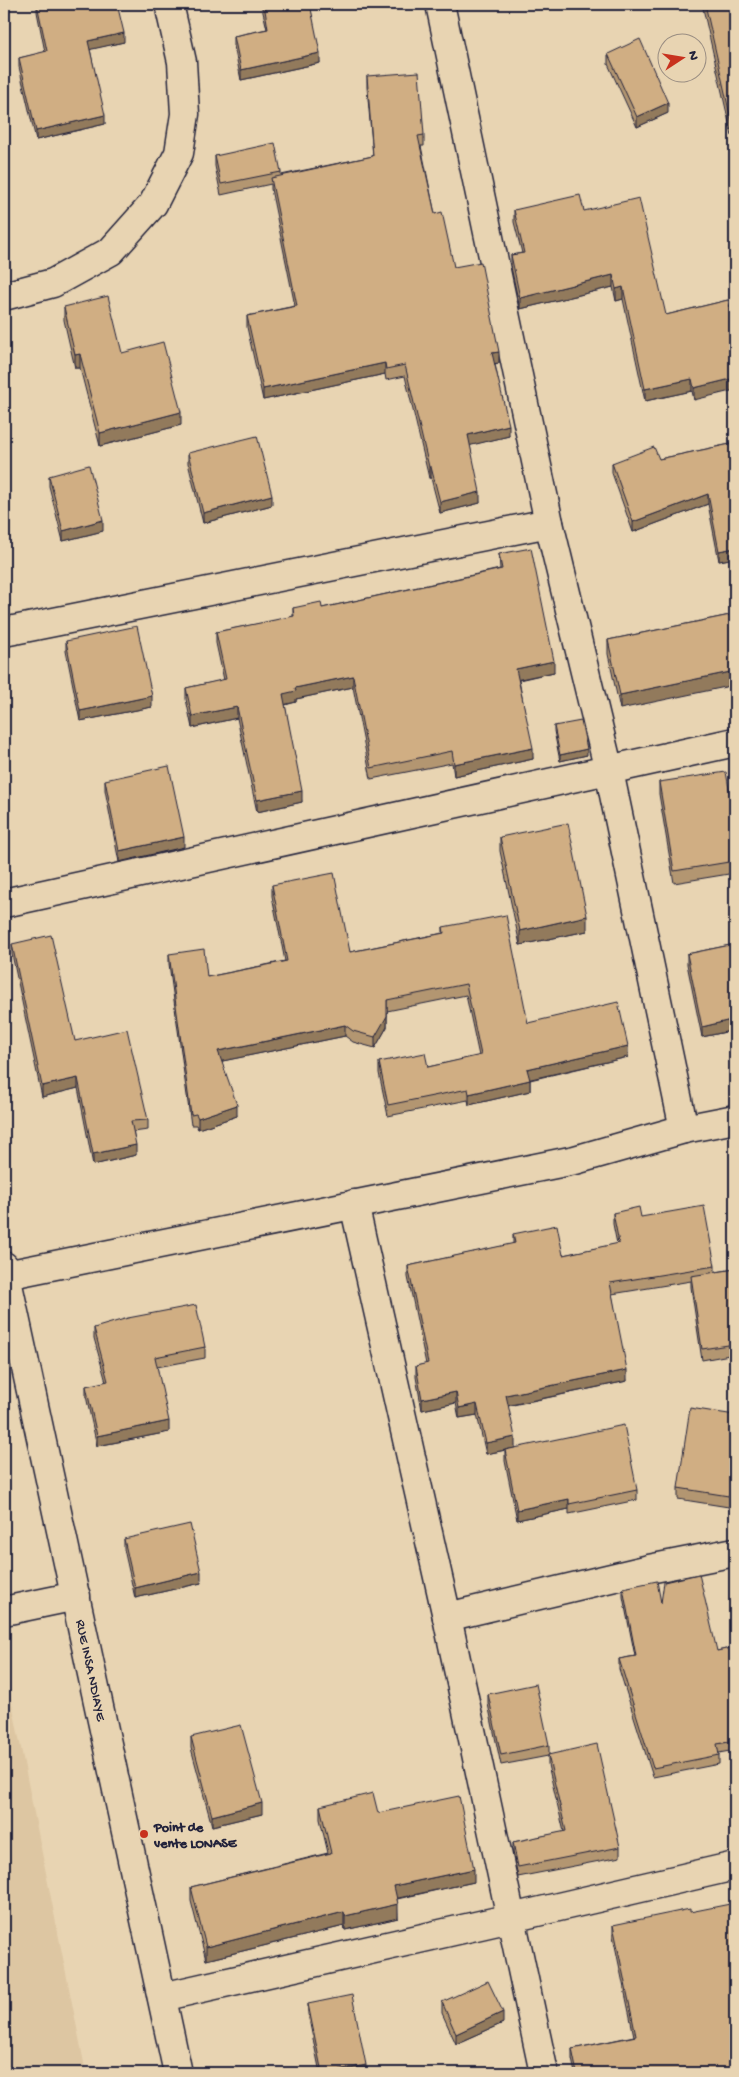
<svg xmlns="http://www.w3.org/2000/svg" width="739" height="2077" font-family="'Gochi Hand',sans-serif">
	<rect width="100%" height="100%" fill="#e8d4b2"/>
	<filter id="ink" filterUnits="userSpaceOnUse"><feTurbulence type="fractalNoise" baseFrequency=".02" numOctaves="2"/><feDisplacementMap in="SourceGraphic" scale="10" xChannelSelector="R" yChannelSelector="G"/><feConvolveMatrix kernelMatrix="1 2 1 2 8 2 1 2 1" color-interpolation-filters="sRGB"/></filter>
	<g filter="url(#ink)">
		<path fill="#ddc6a2" d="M4,1668H5L86,2073H4Z"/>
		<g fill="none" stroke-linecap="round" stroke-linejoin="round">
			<defs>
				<g id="minor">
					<path d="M440,4L549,523L609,771L684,1129"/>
					<path d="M4,296L53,283L111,251L153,204L179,153L185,114L182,62L169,4"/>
					<path d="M4,632L549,523"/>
					<path d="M4,903L735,742"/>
					<path d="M354,1204L447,1617L544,2073"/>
					<path d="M6,1275L575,1160L684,1129L735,1119"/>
					<path d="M4,1611L76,1596"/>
					<path d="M447,1617L649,1569L735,1552"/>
					<path d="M162,1997L511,1918L735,1866"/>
				</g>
				<path id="secondary" d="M4,1266L178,2073"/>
			</defs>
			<use href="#minor" stroke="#22223b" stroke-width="31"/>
			<use href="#secondary" stroke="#22223b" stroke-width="31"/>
			<use href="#minor" stroke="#e8d4b2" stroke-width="28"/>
			<use href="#secondary" stroke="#e8d4b2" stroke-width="28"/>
		</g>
		<g fill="#b39671" stroke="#22223b">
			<path d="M37,4L124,42L90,49L105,124L36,140L19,67V58L45,52L37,12Z"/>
			<path d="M261,4H310L320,63L241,80L234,46V36L267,29Z"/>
			<path d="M702,4H735V136H732Z"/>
			<path d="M608,54L668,113L637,127L608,64Z"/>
			<path d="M367,76L424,135V146H421L435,214L454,267L499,363L495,364L509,436L470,445L480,503L440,513L431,478H429L405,376L386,380L385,374L263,400L247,327V316L295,306L271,189V184L221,195L215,166V156L281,172V175L373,156L367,87Z"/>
			<path d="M514,210L584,211L666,315L728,300L694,400L692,391L645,401L623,299L616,301L613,287L520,309L511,267V255L522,253L514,222Z"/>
			<path d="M64,307L122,353L181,425L100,446L80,368H75L64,320Z"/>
			<path d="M735,443V558L719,561L708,504L633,532L612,473V463L659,459Z"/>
			<path d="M188,453L272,505L203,523L188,463Z"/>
			<path d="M49,476L103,531L63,541L49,486Z"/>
			<path d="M499,554L554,672L519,680L533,759L454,776L452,763L371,779L353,687L296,699V702L285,705L302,802L257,812L237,718L192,728L186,699V688L224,680L216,643V632L293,617V608H322L500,569Z"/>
			<path d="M735,614L620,709L608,654V640Z"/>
			<path d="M66,641L152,707L80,721L66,651Z"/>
			<path d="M554,726L587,755L560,761L554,731Z"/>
			<path d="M105,780L184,847L119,862L105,790Z"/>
			<path d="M659,782L730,794L735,793V873L674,883L659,794Z"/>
			<path d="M500,837L587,931L520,945L500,851Z"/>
			<path d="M272,885L350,952L443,933V927L528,1023L628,1057L530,1080V1091L469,1105L468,1100L388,1116L379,1073V1062L428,1067L479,1056L466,995L387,1011V1027L375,1048L353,1042L345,1036L222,1061L237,1116L198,1129L196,1125H191L169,964V954L207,977L285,961L272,896Z"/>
			<path d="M12,944L75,1041L148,1120V1130L133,1132L136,1155L93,1165L78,1088L42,1097L12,954Z"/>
			<path d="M735,944V1030L702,1037L687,964V954Z"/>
			<path d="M613,1213L641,1217L715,1266V1272L735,1269V1354L702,1360L691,1287V1281L612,1294L627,1381L508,1406L515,1448L486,1454L477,1415L459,1418L456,1403L422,1410L416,1377V1366L426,1364L408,1277V1266L513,1244V1234L563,1255L617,1244L613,1224Z"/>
			<path d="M94,1328L205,1347V1358L157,1367L169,1432L97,1446L86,1396V1386L106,1382L94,1338Z"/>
			<path d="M735,1415V1508L678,1499V1488Z"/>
			<path d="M505,1450L637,1490V1500L569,1514V1509L517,1520L505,1461Z"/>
			<path d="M124,1539L201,1583L135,1598L124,1549Z"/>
			<path d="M623,1588L661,1603L717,1651L735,1647V1750L719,1753V1764L653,1777L619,1669V1659L635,1656L623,1597Z"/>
			<path d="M488,1694L549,1745V1755L620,1847V1857L518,1877L513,1852V1842L564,1832L548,1765V1756L501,1765L488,1704Z"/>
			<path d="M191,1737L262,1814L212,1826L191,1748Z"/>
			<path d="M320,1806L378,1813L474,1882L397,1899L398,1918L345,1930L344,1926L206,1960L191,1901V1887L328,1853L320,1819Z"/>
			<path d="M613,1925L735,2073H575L572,2059V2049L634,2036L613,1936Z"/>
			<path d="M442,2002L503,2023L456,2044L442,2013Z"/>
			<path d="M308,2004L366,2073H320L308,2014Z"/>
		</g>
		<g fill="#927a5c" stroke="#22223b">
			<path d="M124,33V42L88,50V41Z"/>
			<path d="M320,53V63L241,80V70Z"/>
			<path d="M668,103V113L637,127V117Z"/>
			<path d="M105,115V124L36,140V131Z"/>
			<path d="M613,275V287L520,309V298Z"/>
			<path d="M623,287V299L616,301V289Z"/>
			<path d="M499,352V363L492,364V353Z"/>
			<path d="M80,354V368H75V355Z"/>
			<path d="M385,363V374L263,400V389Z"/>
			<path d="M735,378V390L694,400V388Z"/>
			<path d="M692,379V391L645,401V389Z"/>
			<path d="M181,412V425L100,446V433Z"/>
			<path d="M509,425V436L468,446V435Z"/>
			<rect x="429" y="467" width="2" height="11"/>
			<path d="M480,492V503L440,513V502Z"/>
			<path d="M708,494V504L633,532V522Z"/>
			<path d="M272,495V505L203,523V513Z"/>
			<path d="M103,520V531L63,541V531Z"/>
			<path d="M735,548V558L719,561V551Z"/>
			<path d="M554,661V672L516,680V669Z"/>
			<path d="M735,671V685L620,709V695Z"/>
			<path d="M353,676V687L296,699V702L283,705V694L295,688Z"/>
			<path d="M152,696V707L80,721V711Z"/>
			<path d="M237,707V718L192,728V716Z"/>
			<path d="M533,748V759L454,776V764Z"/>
			<path d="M587,749V755L560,761V755Z"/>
			<path d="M302,791V802L257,812V800Z"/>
			<path d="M184,837V847L119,862V851Z"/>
			<path d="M587,916V931L520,945V931Z"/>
			<path d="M387,1000V1027L375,1048V1037Z"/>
			<path d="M735,1019V1030L702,1037V1027Z"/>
			<path d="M345,1025V1036L218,1062V1051Z"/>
			<path d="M628,1046V1057L527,1080V1069Z"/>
			<path d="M78,1078V1088L42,1097V1086Z"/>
			<path d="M530,1080V1091L469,1105V1094Z"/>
			<path d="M237,1105V1116L198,1129V1118Z"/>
			<path d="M136,1145V1155L93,1165V1154Z"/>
			<path d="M627,1370V1381L506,1406V1395Z"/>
			<path d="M456,1392V1403L422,1410V1399Z"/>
			<path d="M477,1404V1415L459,1418V1408Z"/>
			<path d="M169,1421V1432L97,1446V1436Z"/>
			<path d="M515,1437V1448L486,1454V1443Z"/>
			<path d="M569,1499V1509L517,1520V1510Z"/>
			<path d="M201,1572V1583L135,1598V1588Z"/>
			<path d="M262,1803V1814L212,1826V1816Z"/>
			<path d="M474,1869V1882L394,1899V1886Z"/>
			<path d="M398,1904V1918L345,1930V1916Z"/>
			<path d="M344,1912V1926L206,1960V1947Z"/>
			<path d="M503,2012V2023L456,2044V2034Z"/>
			<path d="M366,2065V2073H329Z"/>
		</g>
		<g fill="#d0ae83" stroke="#22223b">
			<path d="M37,4H117L124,33L88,41L105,115L36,131L19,58L47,51Z"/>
			<path d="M264,4H310L320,53L241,70L234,36L268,29Z"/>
			<path d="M705,4H735V123L732,124Z"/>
			<path d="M640,39L668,103L637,117L608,54Z"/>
			<path d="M419,72L424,135L418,136L435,214L442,212L454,267L481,262L499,352L492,353L509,425L468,435L480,492L440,502L431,467H429L405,365L386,369L385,363L263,389L247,316L297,306L271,178L373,156L367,76Z"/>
			<path d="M275,143L281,172L221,184L215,156Z"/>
			<path d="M580,195L584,211L639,198L666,315L728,300L735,327V378L694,388L692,379L645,389L623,287L616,289L613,275L520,298L511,255L524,253L514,210Z"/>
			<path d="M108,296L122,353L163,342L181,412L100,433L80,354L75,355L64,307Z"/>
			<path d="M257,436L272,495L203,513L188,453Z"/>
			<path d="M735,443V548L719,551L708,494L633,522L612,463L654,447L659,459Z"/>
			<path d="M89,465L103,520L63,531L49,476Z"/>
			<path d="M531,548L554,661L516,669L533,748L454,764L452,751L371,768L353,676L295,688L296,691L283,694L302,791L257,800L237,707L192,716L186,688L226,679L216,632L294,616L293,608L321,602L322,608L502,569L499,554Z"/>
			<path d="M735,614V671L620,695L608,640Z"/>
			<path d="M137,626L152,696L80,711L66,641Z"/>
			<path d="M581,721L587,749L560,755L554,726Z"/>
			<path d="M169,766L184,837L119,851L105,780Z"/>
			<path d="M726,772L730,794L735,793V861L674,871L659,782Z"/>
			<path d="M568,823L587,916L520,931L500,837Z"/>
			<path d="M334,873L350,952L444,933L443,927L506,915L528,1023L618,1002L628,1046L527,1069L530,1080L469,1094L468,1089L388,1105L379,1062L425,1053L428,1067L481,1055L466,984L387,1000V1016L375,1037L353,1031L345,1025L218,1051L237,1105L198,1118L196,1114L191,1115L169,954L204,949L207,977L287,961L272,885Z"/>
			<path d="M51,935L75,1041L127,1029L148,1120L131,1121L136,1145L93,1154L78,1078L42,1086L12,944Z"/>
			<path d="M735,944V1019L702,1027L687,954Z"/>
			<path d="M704,1206L715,1266L610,1283L627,1370L506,1395L515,1437L486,1443L477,1404L459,1408L456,1392L422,1399L416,1366L428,1363L408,1266L515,1243L513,1234L557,1225L563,1255L619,1243L613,1213L639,1207L641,1217Z"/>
			<path d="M735,1269V1344L702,1349L691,1276Z"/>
			<path d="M196,1305L205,1347L155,1357L169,1421L97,1436L86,1386L108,1381L94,1328L128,1318Z"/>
			<path d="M690,1408L735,1415V1497L678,1488Z"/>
			<path d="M624,1425L637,1490L569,1504V1499L517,1510L505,1450Z"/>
			<path d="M190,1524L201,1572L135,1588L124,1539Z"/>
			<path d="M699,1574L717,1651L735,1647V1741L717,1744L719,1755L653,1768L619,1659L636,1656L623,1588L657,1581L661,1603L664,1582Z"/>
			<path d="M536,1684L549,1745L501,1755L488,1694Z"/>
			<path d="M241,1725L262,1803L212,1816L191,1737Z"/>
			<path d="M597,1744L620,1847L518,1867L513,1842L566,1831L548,1755Z"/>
			<path d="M373,1793L378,1813L459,1796L474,1869L394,1886L398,1904L345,1916L344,1912L206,1947L191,1887L331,1853L320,1806Z"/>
			<path d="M735,1903V2073H577L572,2049L636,2036L613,1925L690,1909V1912Z"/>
			<path d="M488,1981L503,2012L456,2034L442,2002Z"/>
			<path d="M352,1995L366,2065L329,2073H322L308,2004Z"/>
		</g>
	</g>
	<circle fill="#c8321e" stroke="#e8d4b2" stroke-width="2" cx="144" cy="1834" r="5"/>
	<g text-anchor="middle" stroke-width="4" stroke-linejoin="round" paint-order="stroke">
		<g font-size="14" fill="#22223b" stroke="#e8d4b2">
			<text transform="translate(92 1670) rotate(78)" y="5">RUE INSA NDIAYE</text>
		</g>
		<g font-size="14" font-weight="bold" fill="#22223b" stroke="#e8d4b2" text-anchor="start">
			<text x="154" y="1831">Point de<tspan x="154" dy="16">vente LONASE</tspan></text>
		</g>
	</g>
	<rect width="739" height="2077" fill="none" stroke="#e8d4b2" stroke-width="20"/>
	<rect x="10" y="10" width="719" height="2057" fill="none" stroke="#22223b" stroke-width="2" filter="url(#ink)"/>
	<g transform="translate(682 58) rotate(78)"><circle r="24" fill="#e8d4b2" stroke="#998d82"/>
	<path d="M0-4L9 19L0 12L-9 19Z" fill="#c8321e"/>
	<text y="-8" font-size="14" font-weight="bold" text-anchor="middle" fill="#22223b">N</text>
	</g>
</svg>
